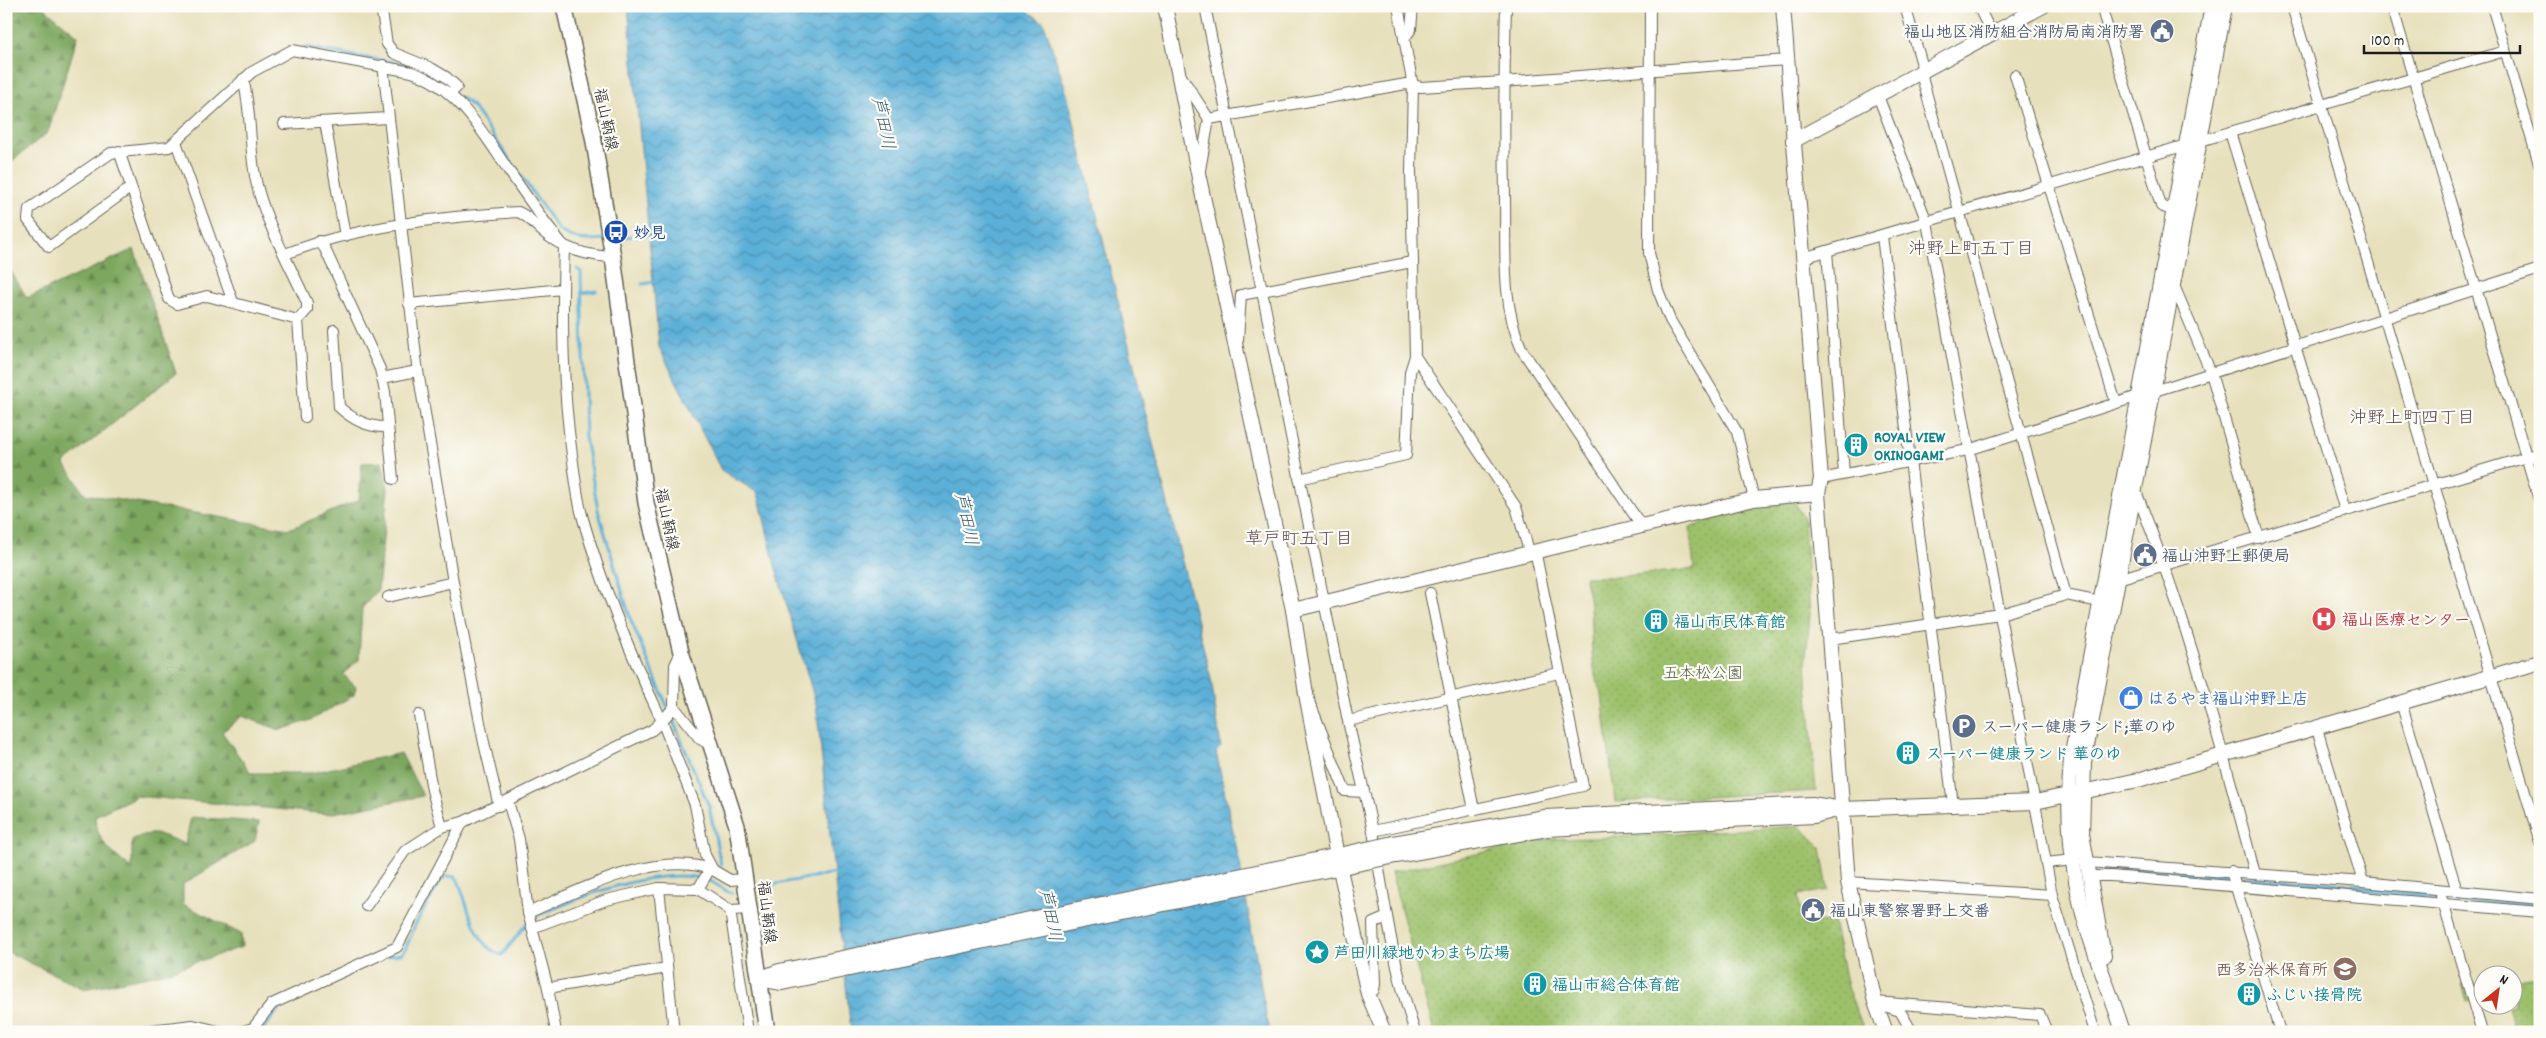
<svg xmlns="http://www.w3.org/2000/svg" width="2546" height="1038" font-family="Dekko,'Klee One',sans-serif">
	<defs>
		<pattern id="forest-firs" width="22" height="20" patternUnits="userSpaceOnUse" patternTransform="scale(1.25)"><rect width="22" height="20" fill="#7da75f"/><path d="M5 1l3.5 6h-7zM16 11l3.5 6h-7z" fill="#66874e"/></pattern>
		<pattern id="park-dots" width="8" height="8" patternUnits="userSpaceOnUse" patternTransform="scale(1.25)"><rect width="8" height="8" fill="#9cc16b"/><path d="M2 2h.1M6 6h.1" fill="none" stroke="#86a55c" stroke-width="1.8" stroke-linecap="round"/></pattern>
		<pattern id="water-waves" width="16" height="10" patternUnits="userSpaceOnUse" patternTransform="scale(1.25)"><rect width="16" height="10" fill="#5cb0d8"/><path d="M0 5q4-4 8 0t8 0" fill="none" stroke="#4b8eae"/></pattern>
	</defs>
	<rect width="100%" height="100%" fill="#fdfcf7"/>
	<filter id="ink" filterUnits="userSpaceOnUse"><feTurbulence type="fractalNoise" baseFrequency=".02" numOctaves="2"/><feDisplacementMap in="SourceGraphic" scale="10" xChannelSelector="R" yChannelSelector="G"/><feConvolveMatrix kernelMatrix="1 2 1 2 8 2 1 2 1" color-interpolation-filters="sRGB"/></filter>
	<filter id="wash" filterUnits="userSpaceOnUse"><feTurbulence type="fractalNoise" baseFrequency=".0096" numOctaves="4" result="noise"/><feDisplacementMap in="SourceGraphic" scale="20" xChannelSelector="R" yChannelSelector="G"/><feGaussianBlur stdDeviation="1.12" result="paint"/><feColorMatrix in="noise" values="0 0 0 0 0 0 0 0 0 0 0 0 0 0 0 0 0 1.4 0 .05"/><feComposite in="paint" operator="in"/></filter>
	<g filter="url(#wash)">
		<rect width="100%" height="100%" fill="#e7e0bc"/>
		<g fill="url(#forest-firs)" stroke="#4c623e">
			<path d="M6,6H42L78,36L48,132L6,166Z"/>
			<path d="M134,249L176,373L64,463L85,494L289,529L359,500L362,463L382,462L388,488L378,590L362,608L359,660L343,674L356,687L354,695L311,720L280,730L242,716L222,732L251,773H311L401,753L423,796L328,814L137,796L95,816C96,841 113,854 132,869V840C154,828 163,836 185,844L191,817L259,822L255,841L183,884V904L241,934L242,947L163,973L84,989L6,951V263L27,298Z"/>
		</g>
		<g fill="url(#park-dots)" stroke="#5c6e44">
			<path d="M1788,499L1795,503L1804,518L1810,615L1806,656L1807,682L1816,791L1615,802L1602,695C1588,665 1593,629 1589,597C1588,590 1585,584 1585,577H1615L1694,569L1690,528L1722,516Z"/>
			<path d="M1800,826L1821,848L1828,890L1798,895L1803,925L1833,921L1847,987L1865,1032H1434L1391,872L1547,839L1598,838Z"/>
			<path d="M2540,975V1028L2515,1032L2508,1006H2514V980Z"/>
			<path d="M2483,983V998L2467,1001L2462,984Z"/>
		</g>
		<path fill="url(#water-waves)" stroke="#3c667a" d="M628,6H1021L1044,23L1067,94L1211,679L1221,747L1216,752L1240,864L1269,1032H851L816,704L775,565L758,493L721,470L659,347Z"/>
		<g fill="none" stroke-linecap="round" stroke-linejoin="round">
			<g stroke="#5cb0d8" stroke-width="3">
				<path d="M304,47L414,66"/>
				<path d="M437,77L446,84"/>
				<path d="M461,97L473,107L558,229C572,241 588,241 606,239"/>
				<path d="M615,238L646,235"/>
				<path d="M577,269L581,272L585,437L598,510L630,618L709,806L721,865"/>
				<path d="M642,284L655,282"/>
				<path d="M582,293L596,291"/>
				<path d="M765,886L835,873"/>
				<path d="M532,918C578,897 655,866 705,879C714,881 721,890 732,893"/>
				<path d="M388,956L401,954L405,950L415,925L441,880L447,876L455,877L458,880C467,903 476,949 502,955L528,922"/>
				<path d="M186,1030L196,1032"/>
				<path d="M261,1032L284,1003"/>
			</g>
			<path stroke="#5cb0d8" stroke-width="11" d="M2103,869L2431,895L2540,906"/>
		</g>
	</g>
	<g filter="url(#ink)">
		<g fill="none" stroke-linecap="round" stroke-linejoin="round">
			<defs>
				<g id="street">
					<path d="M381,6L387,44L394,53L431,68L446,77L457,87L450,94"/>
					<path d="M1205,6L1348,721L1373,831L1583,786L1535,550"/>
					<path d="M1398,6L1413,86L1411,172L1415,356L1516,507L1529,551"/>
					<path d="M1506,6C1504,71 1504,136 1505,200C1506,251 1501,303 1522,350L1641,525"/>
					<path d="M1650,6L1649,253L1658,290L1670,320L1737,432L1754,499"/>
					<path d="M1905,6L1921,61L1923,81L2066,595"/>
					<path d="M1978,6L1992,34"/>
					<path d="M2101,6L2161,206L2173,211"/>
					<path d="M2292,6L2540,842"/>
					<path d="M2392,6L2540,503"/>
					<path d="M2492,6L2540,167"/>
					<path d="M1404,39L1411,29L1413,6"/>
					<path d="M383,65L417,365L453,582L388,597"/>
					<path d="M2015,75L2116,403"/>
					<path d="M1181,76L1209,119"/>
					<path d="M1878,96L1927,222L2052,895L2095,1032"/>
					<path d="M325,122L345,236"/>
					<path d="M284,124L388,118"/>
					<path d="M2230,132L2345,510"/>
					<path d="M176,142L233,302"/>
					<path d="M119,151L169,299L177,304L207,296L298,320L307,310V303C291,267 270,231 259,193C248,156 253,116 243,79"/>
					<path d="M1200,170L1209,119L1406,84L1421,87L1503,82L1787,60"/>
					<path d="M130,188L49,247L28,220L29,209L111,153L169,147L252,72L292,50L412,72C458,88 483,133 509,171C527,197 544,222 564,246C562,316 562,386 572,455C575,476 577,498 583,519C603,589 631,655 662,721L674,707L700,739L711,745"/>
					<path d="M1882,236L1953,805"/>
					<path d="M319,241L325,249L380,369L385,392L393,479"/>
					<path d="M1827,251L1844,474"/>
					<path d="M285,254C358,226 440,217 518,212C529,216 535,225 543,232C563,249 588,256 613,257"/>
					<path d="M1803,258L2505,51"/>
					<path d="M2173,283L2211,373L2259,538"/>
					<path d="M409,304L563,289"/>
					<path d="M298,320L305,417"/>
					<path d="M334,330L339,407C353,420 369,428 388,427"/>
					<path d="M1238,340L1241,295L1412,262"/>
					<path d="M382,378L417,371"/>
					<path d="M1299,479L1406,455L1410,372L1415,356"/>
					<path d="M1821,479L1968,450L2540,269"/>
					<path d="M2135,489C2185,614 2221,743 2255,874"/>
					<path d="M2118,579L2540,453"/>
					<path d="M453,582L484,743L499,806"/>
					<path d="M1430,593L1474,810"/>
					<path d="M1830,639L2000,614L2066,595L2100,602"/>
					<path d="M2401,702L2457,891"/>
					<path d="M674,707L675,665L681,652"/>
					<path d="M1312,708L1345,791L1364,792"/>
					<path d="M419,715L432,790L442,827L463,822"/>
					<path d="M1348,721L1559,673"/>
					<path d="M2317,729L2363,882"/>
					<path d="M508,802L519,839L528,913L548,988L556,1032"/>
					<path d="M1373,831C1384,898 1393,967 1415,1032"/>
					<path d="M2087,862L2363,882L2540,899"/>
					<path d="M2046,863L2073,860"/>
					<path d="M2231,871L2280,1032"/>
					<path d="M2088,876H2111L2540,912"/>
					<path d="M1848,882L2052,895"/>
					<path d="M659,888L674,1032"/>
					<path d="M698,889L710,869"/>
					<path d="M2441,896L2482,1032"/>
					<path d="M366,906L405,851L442,827"/>
					<path d="M730,910L748,1032"/>
					<path d="M528,913C580,890 656,849 713,870"/>
					<path d="M532,928L606,900L659,888L698,889L730,910L750,909"/>
					<path d="M548,988L667,968"/>
					<path d="M1368,994L1374,990L1375,984L1373,923L1387,917"/>
					<path d="M1875,1002L2040,1015L2047,1032"/>
					<path d="M1888,1007L1900,1011L1912,1032"/>
					<path d="M133,1032L193,1025L223,1032"/>
					<path d="M240,1032L253,1028L272,1004L397,947L463,822L652,730L662,721L695,805L705,855L713,870L730,880L746,879"/>
				</g>
				<g id="secondary">
					<path d="M1165,6L1199,178L1293,610L1306,694L1337,856L1368,994L1384,1032"/>
					<path d="M1783,6L1821,479L1818,493L1848,882L1875,1002L1886,1032"/>
					<path d="M1793,141L2043,6"/>
					<path d="M1293,610L1754,499L1818,493"/>
					<path d="M1393,843L1545,817L1812,804L1842,809L2035,802L2138,780L2540,662"/>
					<path d="M1396,856L1547,829L1814,816L1836,810"/>
					<path d="M2104,956L2082,834L2084,762L2225,6"/>
					<path d="M759,979L782,983L1347,866"/>
					<path d="M759,979L779,971L1344,854"/>
					<path d="M2123,1032C2113,999 2099,967 2089,934C2071,879 2066,816 2071,759L2212,6"/>
				</g>
				<path id="primary" d="M564,6L593,136L613,257L646,503L681,652L737,826L767,1032"/>
			</defs>
			<use href="#street" stroke="#636154" stroke-width="12"/>
			<use href="#secondary" stroke="#636154" stroke-width="16"/>
			<use href="#primary" stroke="#636154" stroke-width="18"/>
			<use href="#street" stroke="#fff" stroke-width="10"/>
			<use href="#secondary" stroke="#fff" stroke-width="14"/>
			<use href="#primary" stroke="#fff" stroke-width="15"/>
			<defs>
				<g id="secondary-bridge">
					<path d="M1344,854L1393,843"/>
					<path d="M1347,866L1396,856"/>
				</g>
			</defs>
			<use href="#secondary-bridge" stroke="#636154" stroke-width="16" stroke-linecap="butt"/>
			<use href="#secondary-bridge" stroke="#fff" stroke-width="14"/>
		</g>
	</g>
	<defs>
		<symbol id="civic-disc" viewBox="-11 -11 22 22"><circle r="9.5" fill="#5c6f8a" stroke="#fdfcf7"/><path d="M-.6-6.5H3V-4.5H.6V-3L4-1V1h2V6H-6V1h2V-1L-.6-3ZM-1.2 2.5V6h2.4V2.5Z" fill="#fff"/></symbol>
		<symbol id="bus-disc" viewBox="-11 -11 22 22"><circle r="9.5" fill="#1a4fb4" stroke="#fdfcf7"/><path d="M-5-6H5V4H4V6H2V4H-2V6H-4V4H-5ZM-3.5-4V0h7V-4ZM-3.5 1.2v1.5H-2V1.2ZM2 1.2v1.5H3.5V1.2Z" fill="#fff"/></symbol>
		<symbol id="building-disc" viewBox="-11 -11 22 22"><circle r="9.5" fill="#0f9aa8" stroke="#fdfcf7"/><path d="M-4-6H4V6H1V3H-1V6H-4ZM-2.5-4.3h1.7v1.8h-1.7ZM.8-4.3h1.7v1.8H.8ZM-2.5-1h1.7V.8h-1.7ZM.8-1h1.7V.8H.8Z" fill="#fff"/></symbol>
		<symbol id="hospital-disc" viewBox="-11 -11 22 22"><circle r="9.5" fill="#e0444e" stroke="#fdfcf7"/><path d="M-5-5h3v3.5h4V-5h3V5h-3V1.5h-4V5h-3Z" fill="#fff"/></symbol>
		<symbol id="shop-disc" viewBox="-11 -11 22 22"><circle r="9.5" fill="#3f7fe0" stroke="#fdfcf7"/><path d="M-5-2.5h2.3a2.7 3.5 0 0 1 5.4 0H5L5.5 6h-11ZM-1.5-2.5h3a1.5 2.3 0 0 0-3 0Z" fill="#fff"/></symbol>
		<symbol id="parking-disc" viewBox="-11 -11 22 22"><circle r="9.5" fill="#5c6f8a" stroke="#fdfcf7"/><path d="M-3.5-5.5H1a3.5 3.5 0 0 1 0 7H-1V5.5H-3.5ZM-1-3.4V-.6H.8a1.4 1.4 0 0 0 0-2.8Z" fill="#fff"/></symbol>
		<symbol id="sight-disc" viewBox="-11 -11 22 22"><circle r="9.5" fill="#0f9aa8" stroke="#fdfcf7"/><path d="M0-6L1.8-2.2L6-1.7L2.9 1.2L3.7 5.4L0 3.3L-3.7 5.4L-2.9 1.2L-6-1.7L-1.8-2.2Z" fill="#fff"/></symbol>
		<symbol id="school-disc" viewBox="-11 -11 22 22"><circle r="9.5" fill="#8d6e63" stroke="#fdfcf7"/><path d="M0-5L7-2L0 1L-7-2ZM-4 1L0 2.5L4 1V4Q0 6-4 4Z" fill="#fff"/></symbol>
	</defs>
	<g fill-rule="evenodd">
		<use href="#civic-disc" x="2148" y="17" width="28" height="28"/>
		<use href="#bus-disc" x="602" y="218" width="28" height="28"/>
		<use href="#building-disc" x="1842" y="431" width="28" height="28"/>
		<use href="#civic-disc" x="2131" y="541" width="28" height="28"/>
		<use href="#hospital-disc" x="2310" y="605" width="28" height="28"/>
		<use href="#building-disc" x="1642" y="607" width="28" height="28"/>
		<use href="#shop-disc" x="2117" y="684" width="28" height="28"/>
		<use href="#parking-disc" x="1950" y="712" width="28" height="28"/>
		<use href="#building-disc" x="1894" y="739" width="28" height="28"/>
		<use href="#civic-disc" x="1799" y="896" width="28" height="28"/>
		<use href="#sight-disc" x="1303" y="938" width="28" height="28"/>
		<use href="#school-disc" x="2331" y="955" width="28" height="28"/>
		<use href="#building-disc" x="1521" y="970" width="28" height="28"/>
		<use href="#building-disc" x="2235" y="980" width="28" height="28"/>
	</g>
	<g text-anchor="middle" stroke-width="4.5" stroke-linejoin="round" paint-order="stroke">
		<g font-size="16" font-weight="bold" fill="#4e5e75" stroke="#fdfcf7" text-anchor="start">
			<text x="2144" y="37" text-anchor="end">福山地区消防組合消防局南消防署</text>
			<text x="2162" y="561">福山沖野上郵便局</text>
			<text x="1982" y="732">スーパー健康ランド;華のゆ</text>
			<text x="1830" y="916">福山東警察署野上交番</text>
		</g>
		<g font-size="16" fill="#1c1c1c" stroke="#fdfcf7">
			<text transform="translate(607 119) rotate(78)" y="6">福山鞆線</text>
			<text transform="translate(668 519) rotate(78)" y="6">福山鞆線</text>
			<text transform="translate(768 912) rotate(83)" y="6">福山鞆線</text>
		</g>
		<g font-size="16" font-weight="bold" fill="#164399" stroke="#fdfcf7" text-anchor="start">
			<text x="634" y="238">妙見</text>
		</g>
		<g font-size="16" font-weight="bold" fill="#0d838f" stroke="#fdfcf7" text-anchor="start">
			<text x="1874" y="442">ROYAL VIEW<tspan x="1874" dy="18">OKINOGAMI</tspan></text>
			<text x="1674" y="627">福山市民体育館</text>
			<text x="1926" y="759">スーパー健康ランド 華のゆ</text>
			<text x="1334" y="958">芦田川緑地かわまち広場</text>
			<text x="1552" y="990">福山市総合体育館</text>
			<text x="2266" y="1000">ふじい接骨院</text>
		</g>
		<g font-size="16" font-weight="bold" fill="#be3a42" stroke="#fdfcf7" text-anchor="start">
			<text x="2342" y="625">福山医療センター</text>
		</g>
		<g font-size="16" fill="#4f5e3c" stroke="#fdfcf7">
			<text x="1703" y="678">五本松公園</text>
		</g>
		<g font-size="16" font-weight="bold" fill="#366cbe" stroke="#fdfcf7" text-anchor="start">
			<text x="2148" y="704">はるやま福山沖野上店</text>
		</g>
		<g font-size="16" font-weight="bold" fill="#785e54" stroke="#fdfcf7" text-anchor="end">
			<text x="2328" y="975">西多治米保育所</text>
		</g>
		<g font-size="18" font-style="italic" fill="#395f71" stroke="#fdfcf7">
			<text transform="translate(884 123) rotate(78)" y="6">芦田川</text>
			<text transform="translate(967 519) rotate(78)" y="6">芦田川</text>
			<text transform="translate(1051 915) rotate(78)" y="6">芦田川</text>
		</g>
		<g font-size="18" fill="#604955" stroke="#fdfcf7">
			<text x="1971" y="254">沖野上町五丁目</text>
			<text x="2412" y="423">沖野上町四丁目</text>
			<text x="1299" y="544">草戸町五丁目</text>
		</g>
	</g>
	<rect width="2546" height="1038" fill="none" stroke="#fdfcf7" stroke-width="25"/>
	<g transform="translate(2498 990) rotate(30)"><circle r="24" fill="#fdfcf7" stroke="#a3a29f"/>
	<path d="M0-4L9 19L0 12L-9 19Z" fill="#c8321e"/>
	<text y="-8" font-size="14" font-weight="bold" text-anchor="middle" fill="#1c1c1c">N</text>
	</g>
	<path d="M2364 45v8h156v-8" fill="none" stroke="#1c1c1c" stroke-width="2.5"/>
	<text x="2371" y="45" font-size="15" fill="#1c1c1c" stroke="#fdfcf7" stroke-width="4" paint-order="stroke">100 m</text>
</svg>
